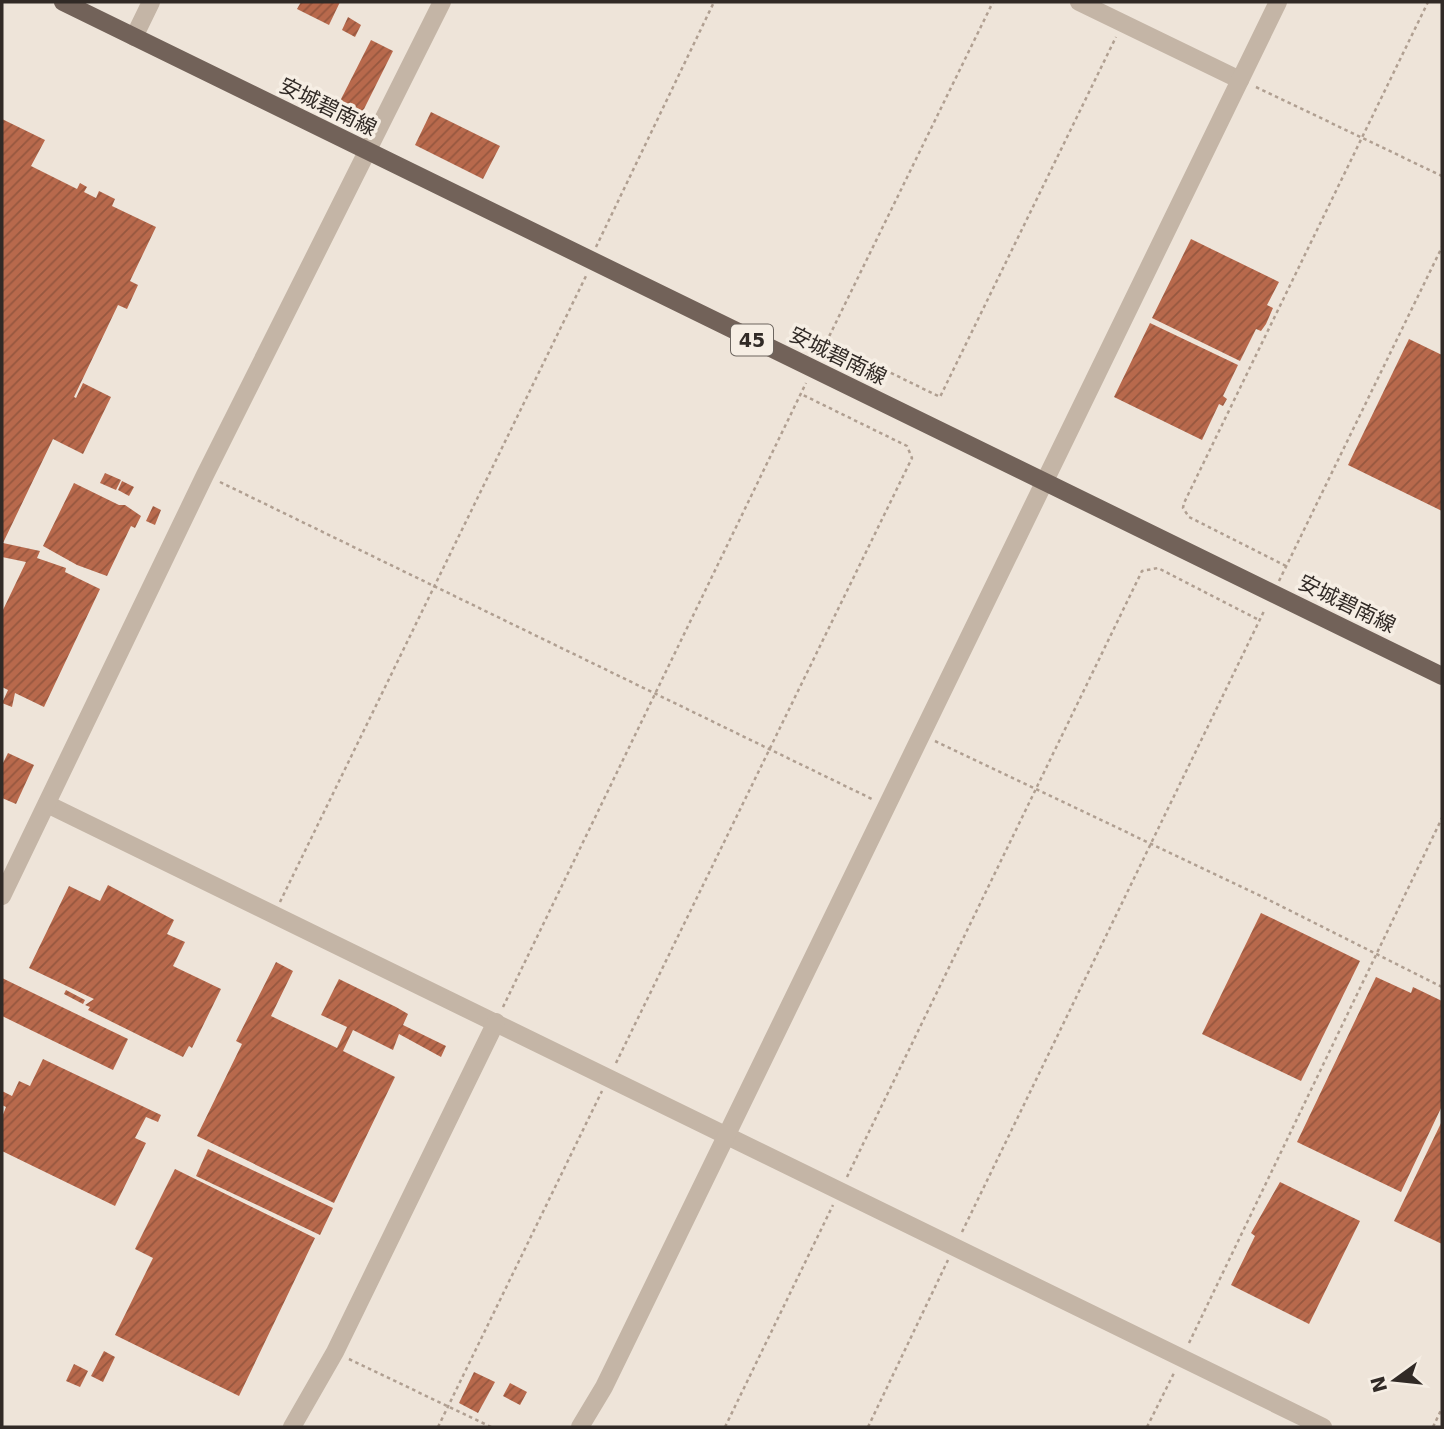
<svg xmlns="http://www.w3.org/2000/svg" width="1444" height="1429" font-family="'DejaVu Sans','Noto Sans JP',sans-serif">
	<defs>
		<pattern id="building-hatch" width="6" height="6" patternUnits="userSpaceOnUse" patternTransform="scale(1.75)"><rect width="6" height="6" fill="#b8694c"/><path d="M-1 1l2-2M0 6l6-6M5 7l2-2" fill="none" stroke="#96573f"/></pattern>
	</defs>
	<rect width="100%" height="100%" fill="#eee4d9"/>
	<g fill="url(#building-hatch)">
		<path d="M301,2H340L329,25L297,9Z"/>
		<path d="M348,17L361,25L355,37L342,30Z"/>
		<path d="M371,40L393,51L363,111L354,115L337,107Z"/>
		<path d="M431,112L500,146L483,179L415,145Z"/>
		<path d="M2,119L45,140L31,166L77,189L80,183L87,187L84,192L96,198L99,191L115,199L112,206L156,227L130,281L138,285L127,309L118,305L74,397L76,398L83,383L111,397L83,454L53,439L3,543L40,551L37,558L66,568L65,572L100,589L44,707L15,693L12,707L2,703L8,690L2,687V612L26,562L2,557Z"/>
		<path d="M1191,239L1279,282L1267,305L1273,308L1266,324L1261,331L1256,329L1240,361L1152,318Z"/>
		<path d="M1150,323L1238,365L1223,396L1227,399L1223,406L1219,404L1202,440L1114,397Z"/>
		<path d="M1409,339L1442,355V511L1348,465Z"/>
		<path d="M105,473L121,480L116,490L100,483Z"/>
		<path d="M122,481L134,487L129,496L118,490Z"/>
		<path d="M74,483L119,505H125L141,516L135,528L131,526L107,576L77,565L43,546Z"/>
		<path d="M153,506L161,510L155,525L146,521Z"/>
		<path d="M8,753L34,765L16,804L2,798V765Z"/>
		<path d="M108,885L174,920L167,934L185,942L173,966L221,989L192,1048L189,1046L183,1057L88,1010L90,1007L85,1005L94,999L29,968L69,886L100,901Z"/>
		<path d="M1261,913L1360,961L1301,1081L1202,1034Z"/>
		<path d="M276,962L293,971L271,1016L337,1048L347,1027L321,1015L339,979L396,1007L408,1014L403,1025L446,1046L441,1057L399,1034L393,1050L353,1030L343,1051L395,1077L334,1203L197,1136L242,1044L236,1041Z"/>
		<path d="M1376,977L1411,993L1413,987L1442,1001V1106L1401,1192L1297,1142Z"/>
		<path d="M2,978L128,1039L113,1070L2,1016Z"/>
		<path d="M66,990L85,1000L83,1004L64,994Z"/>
		<path d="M43,1059L161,1115L158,1122L146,1117L135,1138L146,1143L115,1206L2,1151V1117L6,1107L2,1105V1091L12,1096L19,1081L30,1086Z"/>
		<path d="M1442,1121V1244L1394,1221Z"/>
		<path d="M208,1149L333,1208L320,1235L196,1176Z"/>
		<path d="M175,1169L315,1238L239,1396L115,1335L153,1258L135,1249Z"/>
		<path d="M1280,1182L1360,1221L1309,1324L1231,1285L1255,1236L1251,1233Z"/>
		<path d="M104,1351L115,1357L103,1382L91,1376Z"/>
		<path d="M74,1364L88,1371L80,1387L66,1381Z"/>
		<path d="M474,1372L495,1382L478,1413L459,1403Z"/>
		<path d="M510,1383L527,1392L520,1405L503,1396Z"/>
	</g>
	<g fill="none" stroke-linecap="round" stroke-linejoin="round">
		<g stroke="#b09f91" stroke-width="2.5" stroke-dasharray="3.5 3.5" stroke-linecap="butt">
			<path d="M1256,87L1442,176"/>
			<path d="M596,247L714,2"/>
			<path d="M828,342L940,397L1116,37"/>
			<path d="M820,355L993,2"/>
			<path d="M220,482L872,799"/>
			<path d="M1286,566L1189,517L1183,508L1184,503L1428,2"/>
			<path d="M1279,581L1442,247"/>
			<path d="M935,741L1267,899L1442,987"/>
			<path d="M280,902L586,276"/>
			<path d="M503,1007L806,383"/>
			<path d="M616,1063L912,458L907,446L801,394"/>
			<path d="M847,1177L1142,571L1158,568L1259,620"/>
			<path d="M962,1232L1265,609"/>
			<path d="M1189,1343L1442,818"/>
			<path d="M349,1359L491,1427"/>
			<path d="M438,1427L602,1091"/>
			<path d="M725,1427L833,1205"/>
			<path d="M868,1427L948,1260"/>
			<path d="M1147,1427L1175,1371"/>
			<path d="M1433,1427L1442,1408"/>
		</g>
		<g stroke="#c4b5a6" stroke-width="18">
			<path d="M1079,2L1240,80"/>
			<path d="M134,37L151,2"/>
			<path d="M47,804L1323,1427"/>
			<path d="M2,896L205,475L442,2"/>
			<path d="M292,1427L335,1352L496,1022"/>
			<path d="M580,1427L604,1387L1278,2"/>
		</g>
		<path stroke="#726259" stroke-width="18" d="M63,2L1442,676"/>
	</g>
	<g text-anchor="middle" stroke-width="7" stroke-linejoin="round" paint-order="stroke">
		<rect fill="#f6eee4" stroke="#6c655f" stroke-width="2" x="731" y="324.5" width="42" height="31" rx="5"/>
		<g font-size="19" font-weight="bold" fill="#312a26">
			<text x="752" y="347">45</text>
		</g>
		<g font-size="21" fill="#312a26" stroke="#f6eee4">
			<text transform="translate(328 107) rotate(26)" y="7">安城碧南線</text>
			<text transform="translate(838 356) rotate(26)" y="7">安城碧南線</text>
			<text transform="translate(1347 604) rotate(26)" y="7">安城碧南線</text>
		</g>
	</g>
	<rect width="1444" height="1429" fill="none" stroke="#312a26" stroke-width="7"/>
	<g transform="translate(1395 1380) rotate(255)" stroke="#f6eee4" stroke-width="5" paint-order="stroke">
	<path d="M0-5L12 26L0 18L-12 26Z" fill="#312a26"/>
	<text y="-10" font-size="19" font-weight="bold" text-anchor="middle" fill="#312a26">N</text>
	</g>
</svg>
